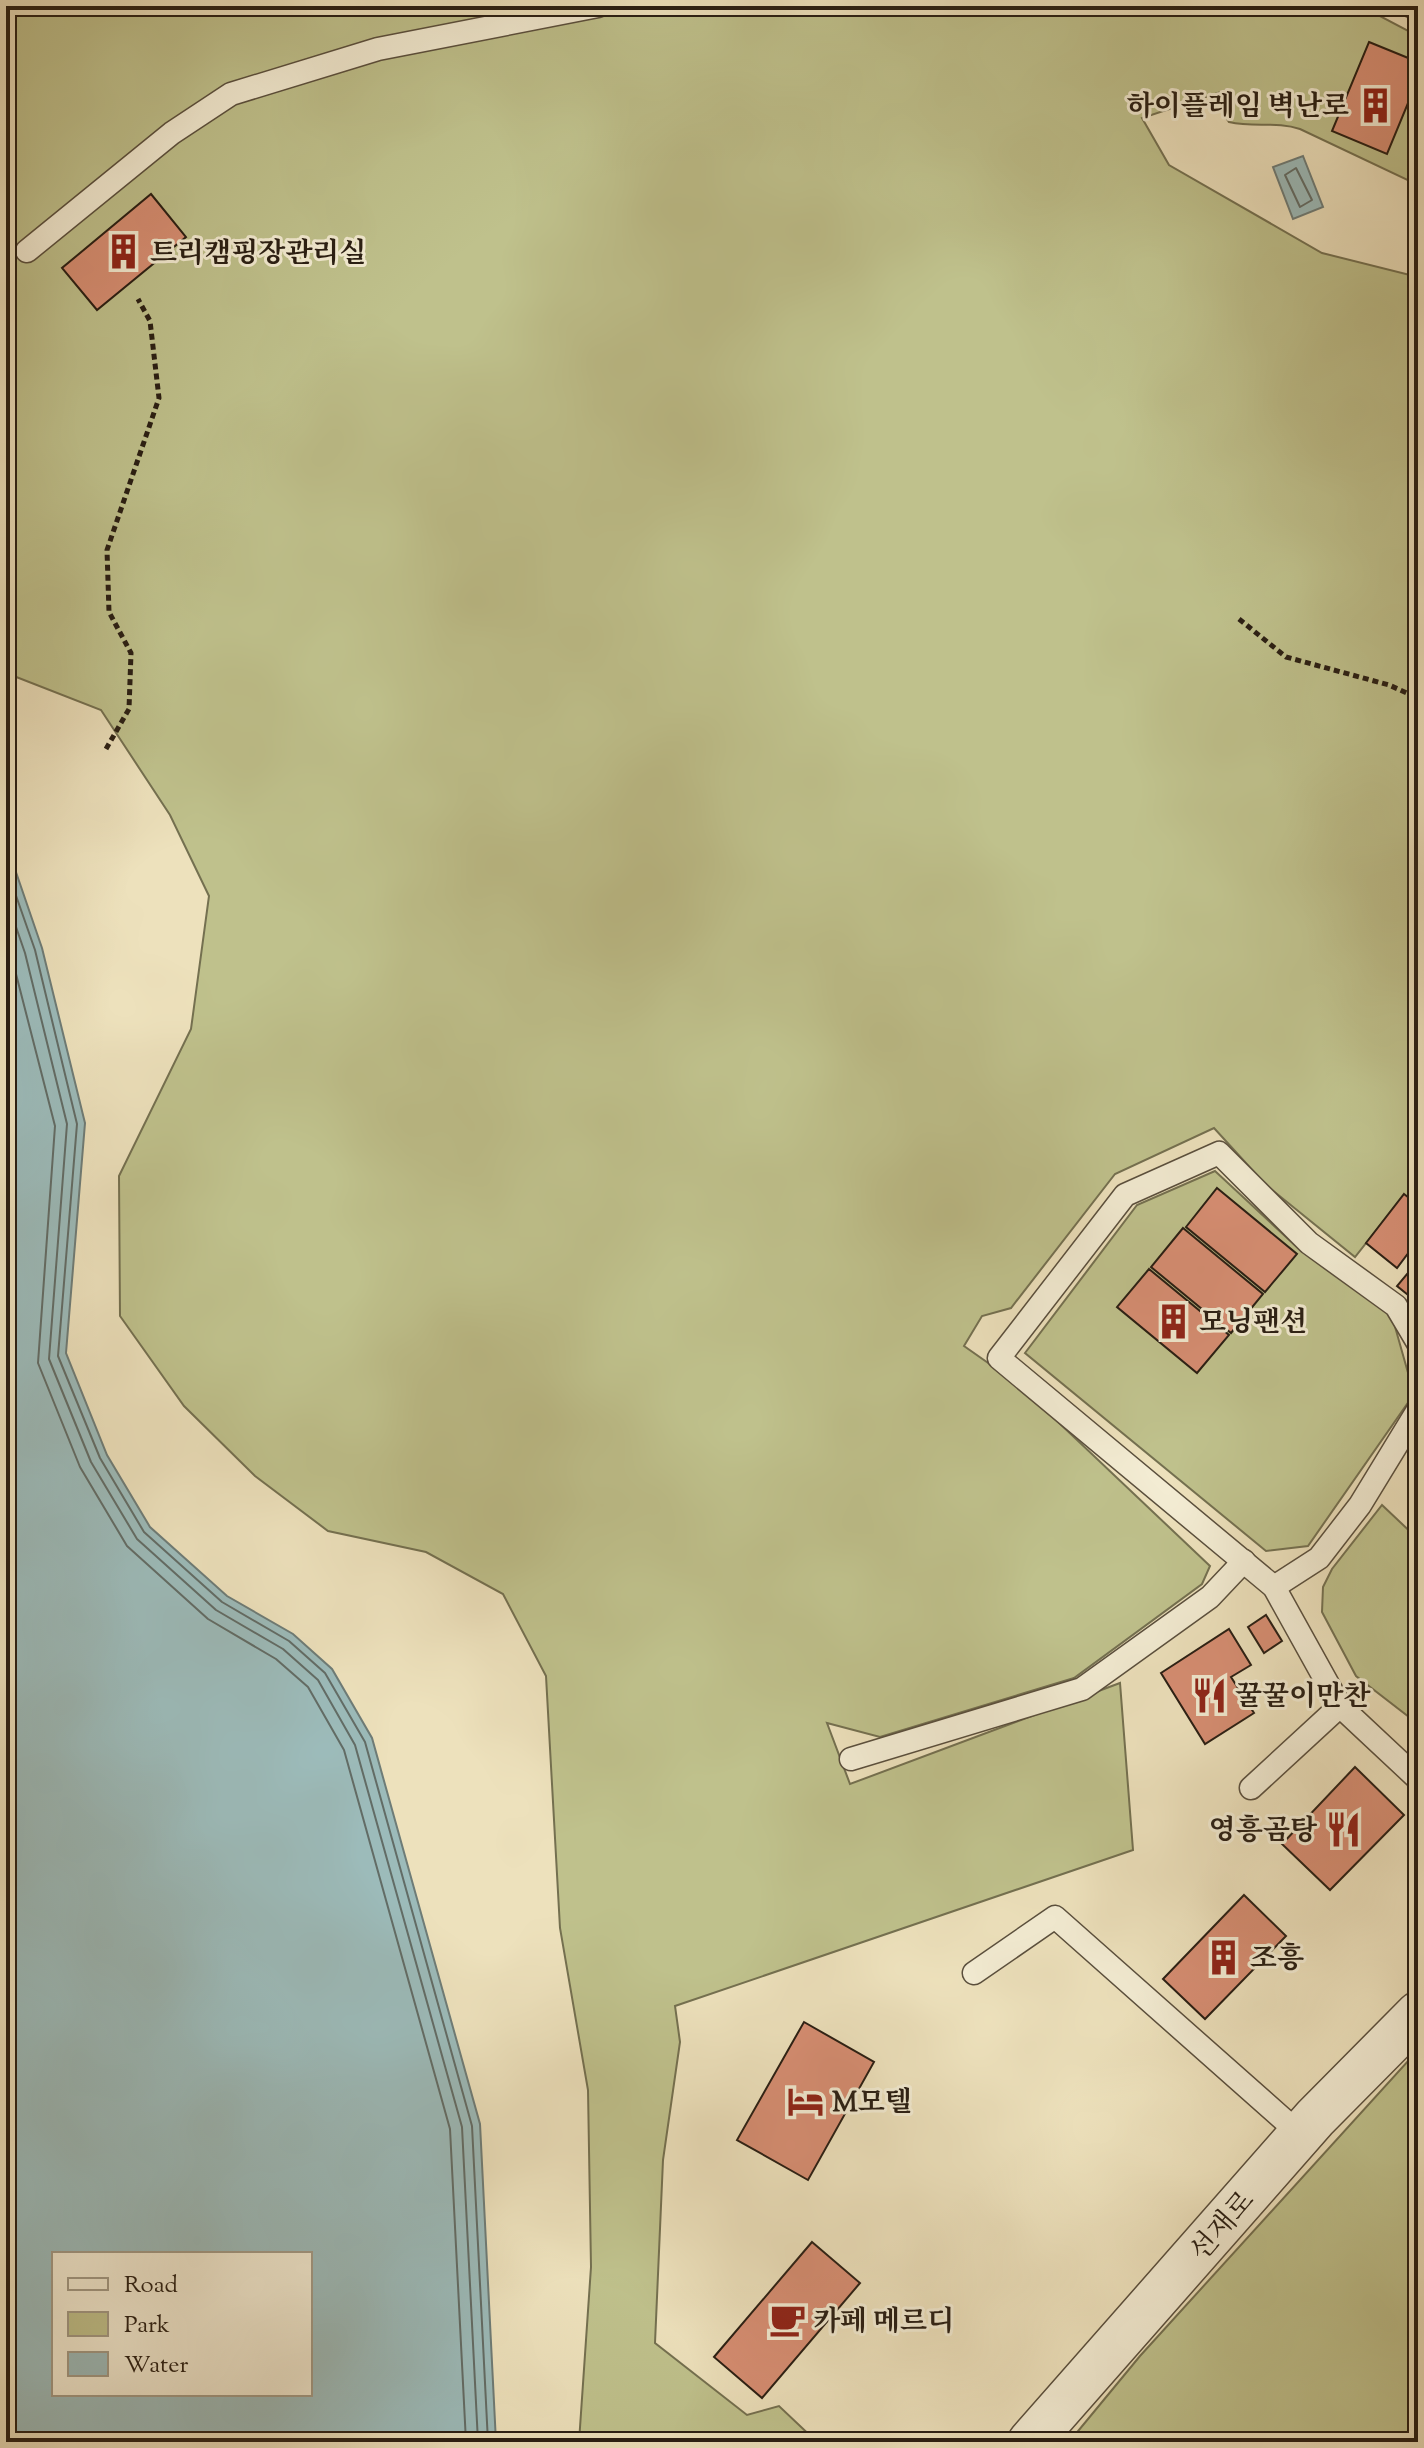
<svg xmlns="http://www.w3.org/2000/svg" width="1424" height="2448" font-family="'Sorts Mill Goudy','Noto Serif KR',serif">
	<rect width="100%" height="100%" fill="#ede1bc"/>
	<filter id="stains"><feTurbulence type="fractalNoise" baseFrequency=".0025" numOctaves="4"/><feColorMatrix values="0 0 0 0 .2 0 0 0 0 .09 0 0 0 0 .02 0 0 0 .5 -.17"/></filter>
	<radialGradient id="worn" r=".72"><stop offset=".6" stop-color="#630" stop-opacity="0"/><stop offset="1" stop-color="#630" stop-opacity=".3"/></radialGradient>
	<g fill="#bfc18c" stroke="#747050" stroke-width="2">
		<path d="M6,6H1361L1418,36V185L1300,129C1276,121 1254,128 1229,122L1221,110L1224,91L1142,118L1169,165L1322,253L1418,277V1205L1404,1195L1355,1257L1266,1185L1214,1128L1115,1174L1011,1308L982,1316L964,1346L1018,1384L1210,1566L1202,1584L1074,1678L880,1737L827,1723L850,1784L1120,1683L1133,1850L675,2006L680,2042L663,2160L655,2343L747,2415L779,2406L817,2442H579L591,2267L588,2090L560,1928L546,1676L503,1594L426,1552L328,1531L255,1476L184,1406L120,1316L119,1176L191,1029L209,896L170,815L101,710L6,673Z"/>
		<path d="M1215,1171L1299,1249L1392,1316L1414,1394L1308,1546L1266,1551L1025,1353L1137,1205Z"/>
		<path d="M1382,1505L1418,1539V1724L1356,1676L1322,1612L1323,1587L1332,1569Z"/>
		<path d="M1418,2050V2442H1069L1140,2356Z"/>
	</g>
	<g fill="#9cbbba" stroke="#6e7c77" stroke-width="2" fill-rule="evenodd">
		<path d="M1303,156L1323,207L1293,219L1273,167Z"/>
		<path d="M6,843L42,948L85,1123L66,1353L107,1455L150,1527L227,1596L293,1634L332,1669L372,1738L480,2124L496,2442H6ZM54,2254H310V2394H54Z"/>
	</g>
	<g fill="none" stroke-linecap="round" stroke-linejoin="round">
		<g stroke="#626c66" stroke-width="2">
			<path d="M1296,168L1312,200L1300,207L1285,175Z"/>
			<path d="M6,867L35,950L77,1124L58,1356L100,1458L144,1532L222,1602L289,1641L325,1673L365,1742L472,2126L488,2442"/>
			<path d="M6,898L25,953L67,1124L49,1359L91,1462L137,1539L216,1610L283,1649L318,1680L355,1745L462,2127L478,2442"/>
			<path d="M6,935L55,1126L38,1363L80,1467L127,1546L208,1619L276,1659L308,1687L344,1750L450,2129L466,2442"/>
		</g>
	</g>
	<g fill="#d78e73" stroke="#291e13" stroke-width="2">
		<path d="M1369,42L1418,62V79L1387,154L1332,131Z"/>
		<path d="M151,194L186,237L97,310L62,268Z"/>
		<path d="M1217,1188L1297,1254L1265,1292L1186,1227Z"/>
		<path d="M1404,1194L1418,1205V1240L1397,1268L1366,1243Z"/>
		<path d="M1183,1228L1263,1294L1231,1333L1151,1267Z"/>
		<path d="M1418,1261V1303L1397,1286Z"/>
		<path d="M1149,1269L1229,1335L1197,1373L1117,1307Z"/>
		<path d="M1266,1615L1282,1641L1264,1653L1248,1627Z"/>
		<path d="M1229,1629L1251,1665L1231,1677L1254,1713L1205,1744L1161,1673Z"/>
		<path d="M1355,1767L1404,1815L1330,1890L1282,1844Z"/>
		<path d="M1244,1895L1286,1936L1205,2019L1163,1979Z"/>
		<path d="M804,2022L874,2062L808,2180L737,2140Z"/>
		<path d="M812,2242L860,2283L762,2398L714,2357Z"/>
	</g>
	<g fill="none" stroke-linecap="round" stroke-linejoin="round">
		<defs>
			<g id="service">
				<path d="M1411,6L1418,9"/>
				<path d="M27,251L172,133L231,94L378,49L598,6"/>
				<path d="M1274,1587L1319,1558L1360,1505L1418,1410"/>
				<path d="M1340,1706L1274,1587L999,1358L1125,1195L1219,1153L1309,1243L1396,1306L1418,1343"/>
				<path d="M851,1759L1082,1689L1210,1597L1244,1561"/>
				<path d="M1251,1788L1340,1706L1418,1779"/>
				<path d="M974,1973L1055,1917L1301,2135"/>
			</g>
			<path id="tertiary" d="M1030,2442L1315,2118L1418,2014"/>
		</defs>
		<use href="#service" stroke="#5a4f3d" stroke-width="25"/>
		<use href="#tertiary" stroke="#5a4f3d" stroke-width="47"/>
		<g stroke="#291e13" stroke-width="5" stroke-dasharray="6 4" stroke-linecap="butt">
			<path d="M1239,619L1286,657L1389,685L1418,698"/>
			<path d="M106,749L129,709L131,653L109,612L107,550L159,398L150,321L138,299"/>
		</g>
		<use href="#service" stroke="#f3ecd3" stroke-width="22"/>
		<use href="#tertiary" stroke="#f3ecd3" stroke-width="44"/>
	</g>
	<defs>
		<symbol id="building-bare" viewBox="-9 -9 18 18"><path d="M-4-6H4V6H1V3H-1V6H-4ZM-2.5-4.3h1.7v1.8h-1.7ZM.8-4.3h1.7v1.8H.8ZM-2.5-1h1.7V.8h-1.7ZM.8-1h1.7V.8H.8Z" fill="#8f2418" stroke="#f3ecd3" stroke-width="2.5" paint-order="stroke"/></symbol>
		<symbol id="restaurant-bare" viewBox="-9 -9 18 18"><path d="M-5-6h1v4h1v-4h1v4h1v-4h1v5L-1.5 .5V6h-2V.5L-5-1ZM5-6V6H3V1.5H1.5Q1.5-4 5-6Z" fill="#8f2418" stroke="#f3ecd3" stroke-width="2.5" paint-order="stroke"/></symbol>
		<symbol id="hotel-bare" viewBox="-9 -9 18 18"><path d="M-6-4.5h1.5V1H6V5H4.5V3h-9V5H-6ZM-4 0a1.8 1.8 0 1 1 3.6 0ZM.5 0V-2.5h3Q6-2.5 6 0Z" fill="#8f2418" stroke="#f3ecd3" stroke-width="2.5" paint-order="stroke"/></symbol>
		<symbol id="cafe-bare" viewBox="-9 -9 18 18"><path d="M-5.5-4.5H6V0H3Q3 3.5 0 3.5H-2.5Q-5.5 3.5-5.5 0ZM3-3.2v2h1.7v-2ZM-6 4.5H4V6H-6Z" fill="#8f2418" stroke="#f3ecd3" stroke-width="2.5" paint-order="stroke"/></symbol>
	</defs>
	<g fill-rule="evenodd">
		<use href="#building-bare" x="1350" y="80" width="51" height="51"/>
		<use href="#building-bare" x="98" y="226" width="51" height="51"/>
		<use href="#building-bare" x="1148" y="1296" width="51" height="51"/>
		<use href="#restaurant-bare" x="1184" y="1670" width="51" height="51"/>
		<use href="#restaurant-bare" x="1318" y="1804" width="51" height="51"/>
		<use href="#building-bare" x="1198" y="1932" width="51" height="51"/>
		<use href="#hotel-bare" x="780" y="2076" width="51" height="51"/>
		<use href="#cafe-bare" x="762" y="2294" width="51" height="51"/>
	</g>
	<g text-anchor="middle" stroke-width="6" stroke-linejoin="round" paint-order="stroke">
		<g font-size="28" font-weight="bold" fill="#291e13" stroke="#f3ecd3" text-anchor="start">
			<text x="1349" y="115" text-anchor="end">하이플레임 벽난로</text>
			<text x="150" y="262">트리캠핑장관리실</text>
			<text x="1199" y="1331">모닝팬션</text>
			<text x="1235" y="1705">꿀꿀이만찬</text>
			<text x="1317" y="1839" text-anchor="end">영흥곰탕</text>
			<text x="1250" y="1967">조흥</text>
			<text x="832" y="2111">M모텔</text>
			<text x="813" y="2330">카페 메르디</text>
		</g>
		<g font-size="28" fill="#291e13" stroke="#f3ecd3">
			<text transform="translate(1221 2225) rotate(-49)" y="10">선재로</text>
		</g>
	</g>
	<rect width="1424" height="2448" fill="none" stroke="#ede1bc" stroke-width="32"/>
	<rect x="8" y="8" width="1408" height="2432" fill="none" stroke="#291e13" stroke-width="4"/>
	<rect x="16" y="16" width="1392" height="2416" fill="none" stroke="#291e13" stroke-width="2"/>
	<rect x="52" y="2252" width="260" height="144" fill="#f3ecd3" stroke="#a29a86" stroke-width="2"/>
	<rect x="68" y="2278" width="40" height="12" fill="#f3ecd3" stroke="#a29a86" stroke-width="2"/>
	<text x="124" y="2292" font-size="24" fill="#291e13">Road</text>
	<rect x="68" y="2312" width="40" height="24" fill="#bfc18c" stroke="#a29a86" stroke-width="2"/>
	<text x="124" y="2332" font-size="24" fill="#291e13">Park</text>
	<rect x="68" y="2352" width="40" height="24" fill="#9cbbba" stroke="#a29a86" stroke-width="2"/>
	<text x="124" y="2372" font-size="24" fill="#291e13">Water</text>
	<rect width="100%" height="100%" filter="url(#stains)"/>
	<rect width="100%" height="100%" fill="url(#worn)"/>
</svg>
